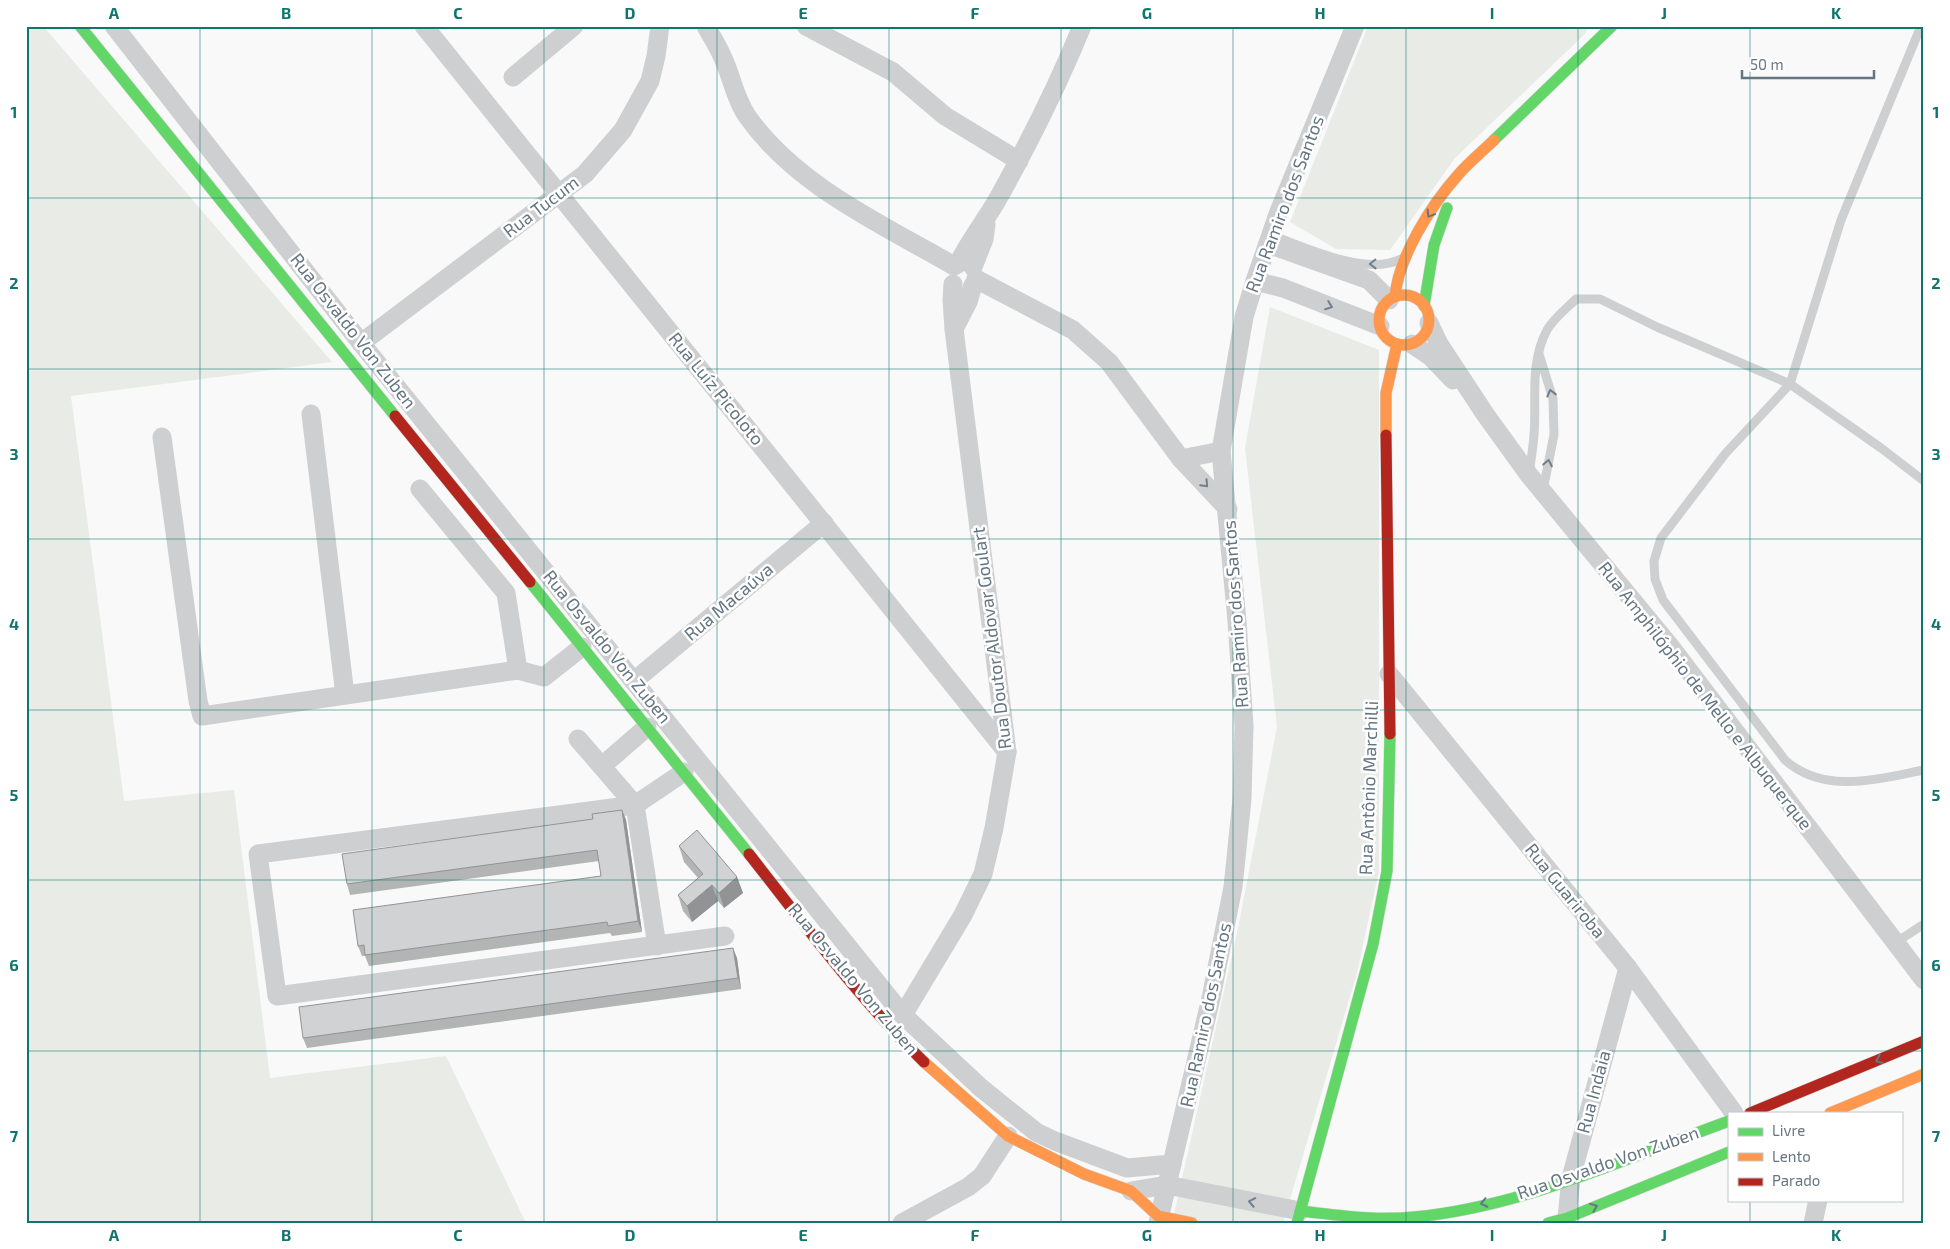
<svg xmlns="http://www.w3.org/2000/svg" width="1950" height="1249" font-family="'Exo 2',sans-serif">
	<rect width="100%" height="100%" fill="#f9f9f9"/>
	<g fill="#e8ebe6">
		<path d="M26,26H43L332,362L71,396L124,801L234,790L270,1078L446,1056L526,1223H26Z"/>
		<path d="M1368,26H1587L1586,33L1455,158L1390,250L1336,249L1290,222Z"/>
		<path d="M1270,307L1379,350V871L1357,973L1283,1223H1172L1237,933L1277,727L1245,448Z"/>
	</g>
	<g fill="none" stroke-linecap="round" stroke-linejoin="round">
		<defs>
			<g id="fast">
				<path d="M80,26L395,416"/>
				<path d="M1494,140L1612,26"/>
				<path d="M1424,306L1434,245L1447,208"/>
				<path d="M530,582L749,854"/>
				<path d="M1300,1211C1338,1215 1376,1221 1414,1217C1522,1207 1627,1158 1729,1121"/>
				<path d="M1297,1223L1373,944L1387,871L1390,734"/>
				<path d="M1548,1223L1567,1218L1729,1152"/>
			</g>
			<g id="slow">
				<circle cx="1404" cy="320" r="25"/>
				<path d="M1395,297C1398,257 1432,204 1458,175C1469,162 1483,151 1494,140"/>
				<path d="M1386,435V393L1397,344"/>
				<path d="M924,1062L1008,1136L1084,1174L1131,1191L1158,1216L1192,1223"/>
				<path d="M1830,1113L1924,1074"/>
			</g>
			<g id="jam">
				<path d="M395,416L530,582"/>
				<path d="M1386,435L1390,734"/>
				<path d="M749,854C805,925 859,999 924,1062"/>
				<path d="M1750,1113L1924,1041"/>
			</g>
		</defs>
		<use href="#fast" stroke="#d5d6d7" stroke-width="12"/>
		<use href="#slow" stroke="#d5d6d7" stroke-width="12"/>
		<use href="#jam" stroke="#d5d6d7" stroke-width="12"/>
		<g stroke="#cecfd0" stroke-width="9">
			<path d="M1921,26L1841,220L1790,384L1881,448L1924,481"/>
			<path d="M1271,235C1305,247 1366,277 1401,259"/>
			<path d="M1539,354L1553,399L1554,435L1543,490"/>
			<path d="M1529,473C1531,461 1533,448 1534,435C1537,400 1529,364 1547,330C1554,318 1566,309 1576,299H1600L1657,327L1790,384L1725,454L1661,538L1654,561L1655,579L1663,600L1785,760C1824,795 1877,779 1924,770"/>
			<path d="M1895,943L1924,924"/>
		</g>
		<g stroke="#cecfd0" stroke-width="19">
			<path d="M114,26L361,343L903,1015L981,1088L1036,1132L1055,1141L1127,1168L1172,1164"/>
			<path d="M424,26L1007,752"/>
			<path d="M706,26C711,36 718,46 722,56C732,76 734,97 747,116C796,186 882,224 954,266"/>
			<path d="M806,26L893,72L945,116L1019,161"/>
			<path d="M513,77L574,26"/>
			<path d="M1268,244L1369,280L1389,300"/>
			<path d="M958,264C970,239 987,219 1000,195C1031,139 1058,85 1082,26"/>
			<path d="M973,267L984,239L986,225"/>
			<path d="M976,279L1073,330L1109,362L1181,459L1228,509"/>
			<path d="M1255,281L1283,288L1380,326"/>
			<path d="M1429,323L1439,344L1485,414L1529,475L1670,646L1924,980"/>
			<path d="M954,329L968,302L973,285"/>
			<path d="M361,343L585,174L623,130L650,81L656,56L660,26"/>
			<path d="M1412,344L1430,356L1453,380"/>
			<path d="M311,414L345,695"/>
			<path d="M162,437L198,701L202,716L518,670L544,677L582,647"/>
			<path d="M1181,459L1221,451"/>
			<path d="M420,489L506,593L518,670"/>
			<path d="M1389,674L1628,968L1734,1113"/>
			<path d="M634,681L824,523"/>
			<path d="M578,739L635,805L657,946"/>
			<path d="M602,766L647,727"/>
			<path d="M684,772L635,805L258,854L277,996L725,936"/>
			<path d="M903,1015L963,915L983,874L994,828L1007,752L954,329L952,300L953,284"/>
			<path d="M1131,1191L1167,1185L1300,1211"/>
			<path d="M1567,1218L1571,1178L1628,968"/>
			<path d="M902,1223L968,1187L982,1176L1008,1136"/>
			<path d="M1158,1223L1211,998L1233,887L1242,799L1244,726L1237,621L1221,451L1244,317L1255,281L1278,214L1355,26"/>
			<path d="M1813,1223L1818,1200"/>
		</g>
		<use href="#fast" stroke="#63d668" stroke-width="11"/>
		<use href="#slow" stroke="#ff974d" stroke-width="11"/>
		<use href="#jam" stroke="#b3261e" stroke-width="11"/>
	</g>
	<g fill="#b3b5b5">
		<path d="M622,810L626,820L642,932L612,936L610,933L369,966L365,956H362L358,946L601,876L599,861L350,895L347,884L593,819Z"/>
		<path d="M679,846L737,877L743,893L724,908L718,901L692,922L683,911L678,895L698,878L684,862Z"/>
		<path d="M737,958L741,989L307,1048L303,1038Z"/>
	</g>
	<g fill="#929394">
		<path d="M622,810L626,820L642,932L638,921Z"/>
		<path d="M737,877L743,893L724,908L719,893Z"/>
		<path d="M712,885L718,901L692,922L687,906Z"/>
		<path d="M733,948L737,958L741,989L738,978Z"/>
	</g>
	<g fill="#d0d2d3" stroke="#929394">
		<path d="M622,810L638,921L608,926L607,922L365,955L364,945L358,946L353,910L601,876L597,850L347,884L342,854L593,819L592,814Z"/>
		<path d="M697,830L737,877L719,893L712,885L687,906L678,895L703,874L679,846Z"/>
		<path d="M733,948L738,978L303,1038L299,1007Z"/>
	</g>
	<defs><path id="oneway-chevron" d="M-2-3.5L2.5 0L-2 3.5" fill="none" stroke-width="1.6" stroke-linecap="round" stroke-linejoin="round" transform="scale(1.25)"/></defs>
	<g stroke="#657683">
		<use href="#oneway-chevron" transform="translate(1430 214) rotate(121)"/>
		<use href="#oneway-chevron" transform="translate(1879 1060) rotate(157)"/>
		<use href="#oneway-chevron" transform="translate(1484 1203) rotate(168)"/>
		<use href="#oneway-chevron" transform="translate(1594 1207) rotate(-22)"/>
	</g>
	<g stroke="#707f8b">
		<use href="#oneway-chevron" transform="translate(1373 264) rotate(179)"/>
		<use href="#oneway-chevron" transform="translate(1329 306) rotate(21)"/>
		<use href="#oneway-chevron" transform="translate(1551 393) rotate(-104)"/>
		<use href="#oneway-chevron" transform="translate(1548 463) rotate(-79)"/>
		<use href="#oneway-chevron" transform="translate(1205 484) rotate(47)"/>
		<use href="#oneway-chevron" transform="translate(1252 1202) rotate(-169)"/>
	</g>
	<path fill="none" stroke="#0f766e" stroke-width="1" stroke-opacity="0.55" d="M200,26V1223M372,26V1223M544,26V1223M717,26V1223M889,26V1223M1061,26V1223M1233,26V1223M1406,26V1223M1578,26V1223M1750,26V1113M26,198H1924M26,369H1924M26,539H1924M26,710H1924M26,880H1924M26,1051H1924M1750,1200V1223"/>
	<g text-anchor="middle" stroke-width="5" stroke-linejoin="round" paint-order="stroke">
		<g font-size="18" fill="#657683" stroke="#fff">
			<text transform="translate(1285 204) rotate(-69)" y="6">Rua Ramiro dos Santos</text>
			<text transform="translate(541 207) rotate(-37)" y="6">Rua Tucum</text>
			<text transform="translate(353 331) rotate(52)" y="6">Rua Osvaldo Von Zuben</text>
			<text transform="translate(716 389) rotate(51)" y="6">Rua Luíz Picoloto</text>
			<text transform="translate(729 602) rotate(-40)" y="6">Rua Macaúva</text>
			<text transform="translate(1236 614) rotate(-94)" y="6">Rua Ramiro dos Santos</text>
			<text transform="translate(992 638) rotate(-97)" y="6">Rua Doutor Aldovar Goulart</text>
			<text transform="translate(607 647) rotate(51)" y="6">Rua Osvaldo Von Zuben</text>
			<text transform="translate(1705 696) rotate(52)" y="6">Rua Amphilóphio de Mello e Albuquerque</text>
			<text transform="translate(1369 788) rotate(-88)" y="6">Rua Antônio Marchilli</text>
			<text transform="translate(1565 891) rotate(51)" y="6">Rua Guariroba</text>
			<text transform="translate(853 979) rotate(50)" y="6">Rua Osvaldo Von Zuben</text>
			<text transform="translate(1206 1015) rotate(-78)" y="6">Rua Ramiro dos Santos</text>
			<text transform="translate(1594 1092) rotate(-75)" y="6">Rua Indaia</text>
			<text transform="translate(1608 1163) rotate(-19)" y="6">Rua Osvaldo Von Zuben</text>
		</g>
	</g>
	<rect width="1950" height="1249" fill="none" stroke="#ffffff" stroke-width="55"/>
	<rect x="1728" y="1112" width="175" height="90" fill="#ffffff" stroke="#c1c8cd"/>
	<rect x="1738" y="1128" width="25" height="8" fill="#63d668" stroke="#c1c8cd"/>
	<text x="1772" y="1136" font-size="15" fill="#657683">Livre</text>
	<rect x="1738" y="1153" width="25" height="8" fill="#ff974d" stroke="#c1c8cd"/>
	<text x="1772" y="1162" font-size="15" fill="#657683">Lento</text>
	<rect x="1738" y="1178" width="25" height="8" fill="#b3261e" stroke="#c1c8cd"/>
	<text x="1772" y="1186" font-size="15" fill="#657683">Parado</text>
	<path d="M1742 70v8h132v-8" fill="none" stroke="#657683" stroke-width="2.5"/>
	<text x="1750" y="70" font-size="15" fill="#657683" stroke="#ffffff" stroke-width="4" paint-order="stroke">50 m</text>
	<rect x="28" y="28" width="1894" height="1194" fill="none" stroke="#0f766e" stroke-width="2"/>
	<g font-size="16" text-anchor="middle" font-weight="bold" fill="#0f766e">
		<text x="114" y="19">A</text>
		<text x="286" y="19">B</text>
		<text x="458" y="19">C</text>
		<text x="630" y="19">D</text>
		<text x="803" y="19">E</text>
		<text x="975" y="19">F</text>
		<text x="1147" y="19">G</text>
		<text x="1320" y="19">H</text>
		<text x="1492" y="19">I</text>
		<text x="1664" y="19">J</text>
		<text x="1836" y="19">K</text>
		<text x="14" y="118">1</text>
		<text x="1936" y="118">1</text>
		<text x="14" y="289">2</text>
		<text x="1936" y="289">2</text>
		<text x="14" y="460">3</text>
		<text x="1936" y="460">3</text>
		<text x="14" y="630">4</text>
		<text x="1936" y="630">4</text>
		<text x="14" y="801">5</text>
		<text x="1936" y="801">5</text>
		<text x="14" y="971">6</text>
		<text x="1936" y="971">6</text>
		<text x="14" y="1142">7</text>
		<text x="1936" y="1142">7</text>
		<text x="114" y="1241">A</text>
		<text x="286" y="1241">B</text>
		<text x="458" y="1241">C</text>
		<text x="630" y="1241">D</text>
		<text x="803" y="1241">E</text>
		<text x="975" y="1241">F</text>
		<text x="1147" y="1241">G</text>
		<text x="1320" y="1241">H</text>
		<text x="1492" y="1241">I</text>
		<text x="1664" y="1241">J</text>
		<text x="1836" y="1241">K</text>
	</g>
</svg>
